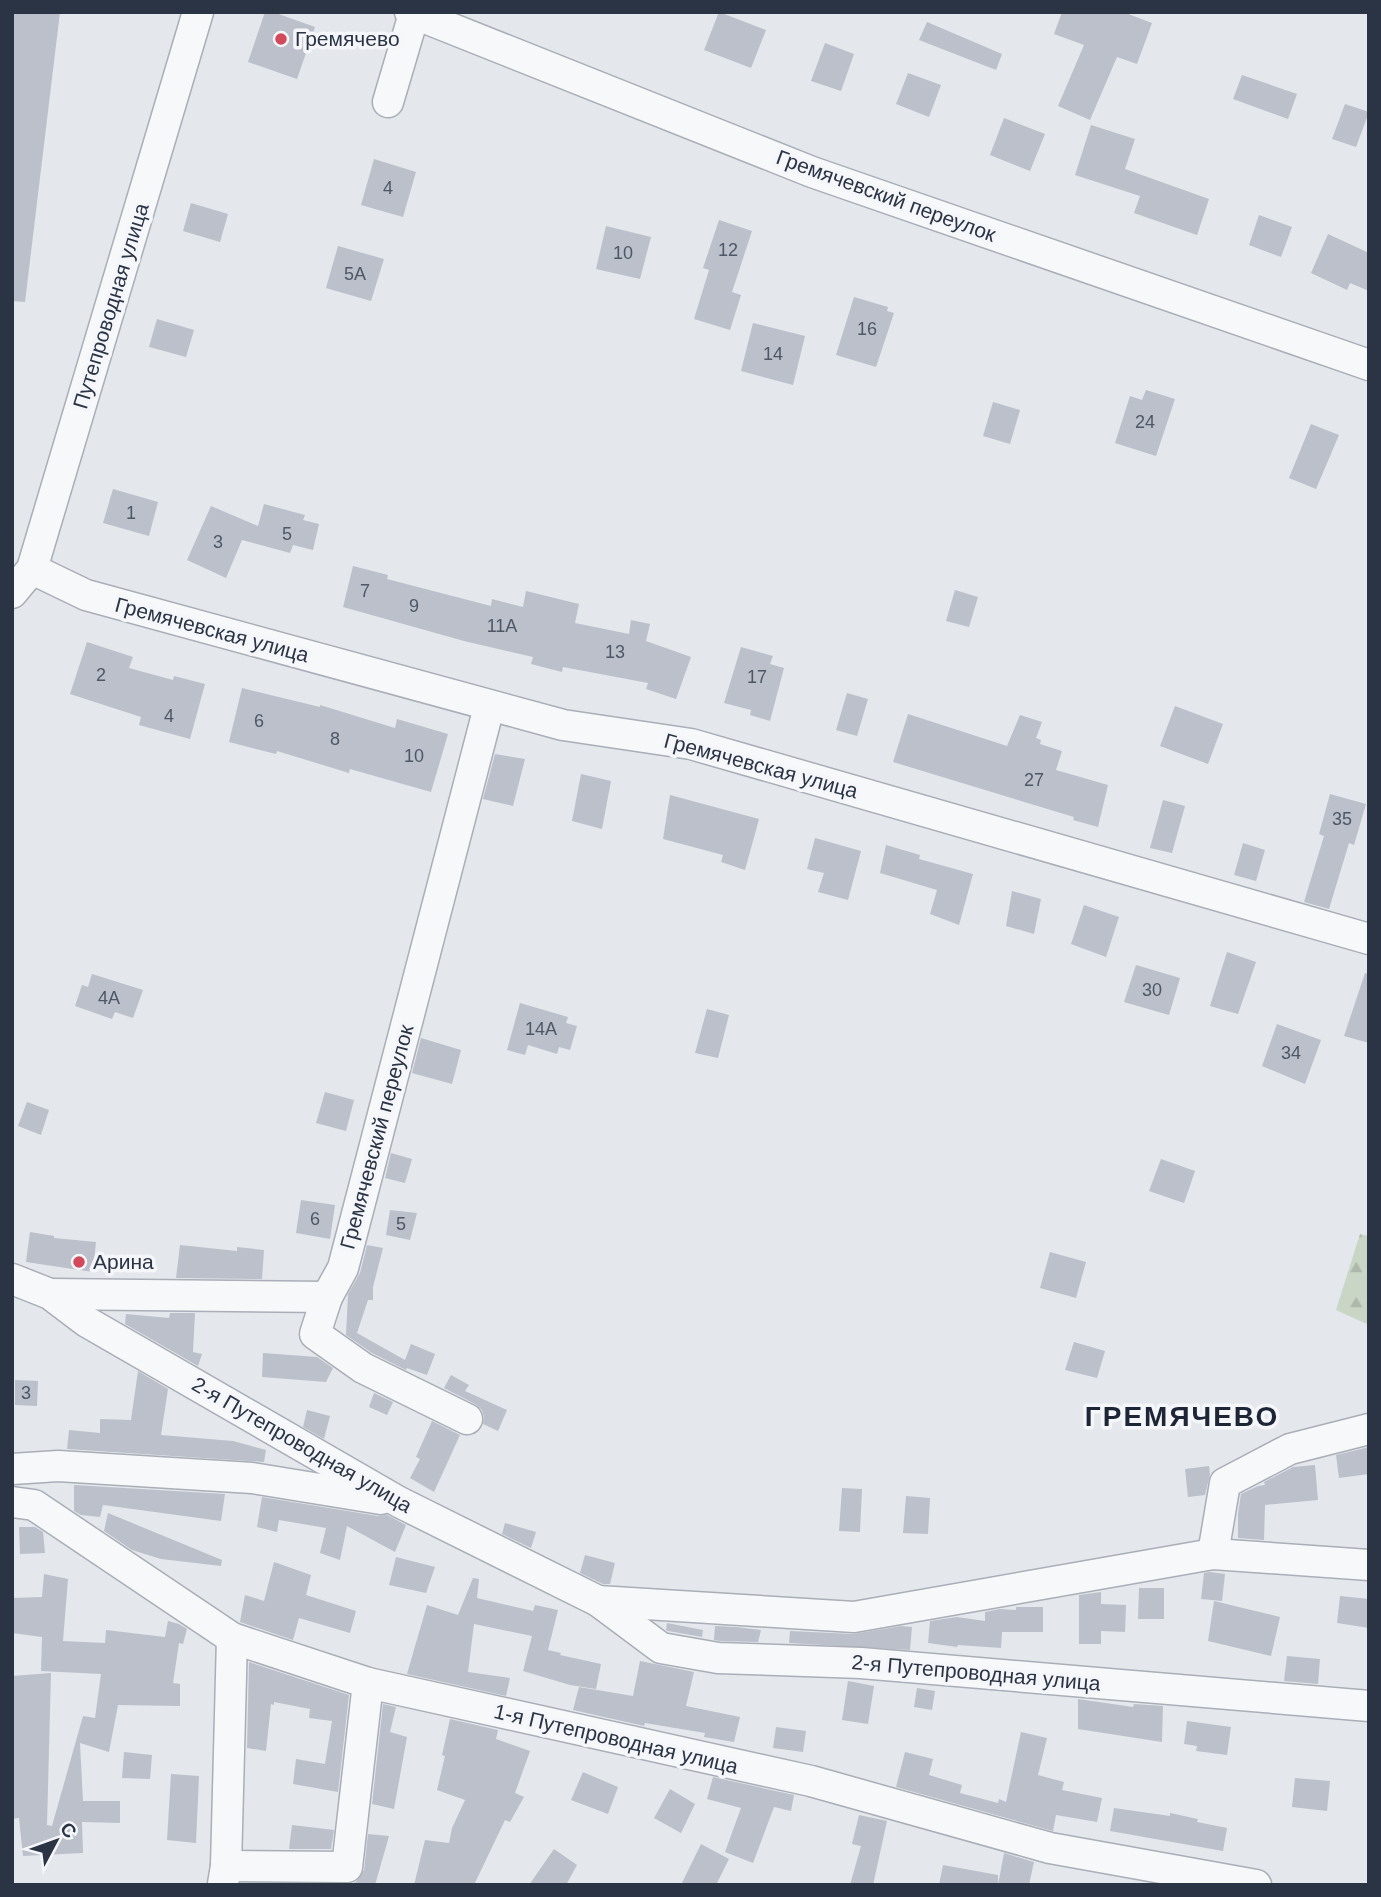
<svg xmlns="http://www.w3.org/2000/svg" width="1381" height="1897" font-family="Arial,sans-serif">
	<defs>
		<pattern id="forest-firs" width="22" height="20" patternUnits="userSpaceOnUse" patternTransform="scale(1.75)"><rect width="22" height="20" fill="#c9d6c5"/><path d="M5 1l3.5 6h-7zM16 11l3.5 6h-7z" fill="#adb8ab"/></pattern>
	</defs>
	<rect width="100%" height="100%" fill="#e4e7ec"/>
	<path fill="url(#forest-firs)" d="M1360,1234L1369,1236V1325L1336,1310Z"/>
	<g fill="#bbc0ca">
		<path d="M12,12H60L25,302L12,301Z"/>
		<path d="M265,12H273L315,27L297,79L248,62Z"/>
		<path d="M719,12L766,30L751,68L704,50Z"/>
		<path d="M1062,12H1123L1152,23L1137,64L1117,57L1090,120L1058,106L1084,45L1054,34Z"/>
		<path d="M927,22L1002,54L996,70L919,40Z"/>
		<path d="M825,43L854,54L841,91L811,81Z"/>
		<path d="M908,73L941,85L929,117L896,104Z"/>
		<path d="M1242,75L1297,94L1288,119L1233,99Z"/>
		<path d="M1345,104L1369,112L1356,147L1332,139Z"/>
		<path d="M1004,118L1045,134L1030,171L990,155Z"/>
		<path d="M1091,125L1135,139L1125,169L1209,199L1197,235L1134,213L1140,196L1075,175Z"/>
		<path d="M374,159L416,172L403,217L361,205Z"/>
		<path d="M191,203L228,214L220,242L183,231Z"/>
		<path d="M1259,215L1292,227L1281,257L1249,245Z"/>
		<path d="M719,220L752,231L732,292L741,295L730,330L694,319L709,270L703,268Z"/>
		<path d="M606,226L651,237L640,279L596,269Z"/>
		<path d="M1328,234L1369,253V291L1350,283L1347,290L1311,273Z"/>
		<path d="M338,246L384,259L371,301L326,288Z"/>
		<path d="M854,297L888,307L887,311L894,313L876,367L836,355Z"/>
		<path d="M157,319L194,330L186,357L149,347Z"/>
		<path d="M753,323L805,336L793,385L741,371Z"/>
		<path d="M1146,390L1175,399L1156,456L1115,443L1130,396L1142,400Z"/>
		<path d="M993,402L1020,410L1010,444L983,436Z"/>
		<path d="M1311,424L1339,435L1316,489L1289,478Z"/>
		<path d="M113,489L158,502L149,536L103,523Z"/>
		<path d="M264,504L305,515L303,520L319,524L313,550L293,545L290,553L242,540L226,578L187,560L211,506L258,526Z"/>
		<path d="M353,566L388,575L387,579L491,606L492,599L523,607L526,591L579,604L575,623L629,634L631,620L650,624L646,641L691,657L676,699L646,689L648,683L563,667L562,672L531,664L533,657L464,641L343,607Z"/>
		<path d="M955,590L978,597L969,627L946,621Z"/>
		<path d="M87,642L133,657L129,668L173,680L174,676L205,684L190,739L139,725L141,717L70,694Z"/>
		<path d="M741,647L773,656L770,664L784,668L770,721L750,715L751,710L724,703Z"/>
		<path d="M242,688L320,707V705L395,728L397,719L448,734L431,792L350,769L349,773L277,751L276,754L229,742Z"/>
		<path d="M847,693L868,699L857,736L836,730Z"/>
		<path d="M1175,706L1223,724L1208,764L1160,746Z"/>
		<path d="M908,714L1007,746L1020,715L1042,722L1036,738L1041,740L1040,744L1062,751L1056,770L1108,785L1098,827L1073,820L1074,817L893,762Z"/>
		<path d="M495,754L525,759L513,806L483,799Z"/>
		<path d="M581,774L611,781L602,829L572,821Z"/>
		<path d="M1330,794L1366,804L1354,845L1349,843L1329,909L1304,902L1324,836L1319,834Z"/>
		<path d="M670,795L759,819L745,870L721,862L723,855L663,839Z"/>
		<path d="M1163,800L1185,806L1172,853L1150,848Z"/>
		<path d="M815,838L861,851L848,900L818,892L824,873L807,869Z"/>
		<path d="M1243,843L1265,850L1256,881L1234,875Z"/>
		<path d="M886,845L920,855L919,859L973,874L959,925L930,914L937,890L880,873Z"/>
		<path d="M1012,891L1041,899L1034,934L1006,926Z"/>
		<path d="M1084,905L1119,917L1106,957L1071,944Z"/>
		<path d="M1227,952L1256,962L1238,1014L1210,1006Z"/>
		<path d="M1136,965L1180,978L1169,1015L1124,1002Z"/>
		<path d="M1365,973L1369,974V1043L1344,1036Z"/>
		<path d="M92,974L143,990L133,1018L115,1012L112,1019L75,1006L82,985L88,987Z"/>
		<path d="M520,1003L568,1017L566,1023L577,1026L570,1050L559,1047L557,1054L528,1045L525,1055L507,1050Z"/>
		<path d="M707,1009L729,1015L718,1058L695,1053Z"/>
		<path d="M1277,1024L1321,1040L1305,1084L1262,1066Z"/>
		<path d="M421,1038L461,1050L452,1084L412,1073Z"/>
		<path d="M325,1092L354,1100L346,1131L316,1123Z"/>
		<path d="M27,1102L49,1110L41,1135L18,1126Z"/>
		<path d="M391,1153L412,1159L405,1183L385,1178Z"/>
		<path d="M1161,1159L1195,1171L1184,1203L1149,1191Z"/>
		<path d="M301,1200L335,1205L330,1239L296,1233Z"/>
		<path d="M390,1210L417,1213L410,1240L386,1235Z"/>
		<path d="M30,1232L54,1236V1238L96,1242L93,1272L26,1262Z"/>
		<path d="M180,1245L237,1251V1247L264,1250L262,1279L176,1278Z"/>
		<path d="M367,1245L383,1248L373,1287V1300H368L357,1333L405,1360L411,1344L435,1354L427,1375L407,1368L406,1370L372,1353L346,1335L348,1294L360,1273Z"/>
		<path d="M1050,1252L1086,1262L1076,1298L1040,1288Z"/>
		<path d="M170,1313H195L193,1352L202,1354L198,1366L125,1324L126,1314L169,1318Z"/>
		<path d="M1074,1342L1105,1351L1097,1378L1065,1370Z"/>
		<path d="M263,1353L317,1357L333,1368L326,1382L262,1377Z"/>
		<path d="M138,1371L168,1389L161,1435L233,1441L266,1450L264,1462L67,1449L69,1430L100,1433V1419L131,1420Z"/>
		<path d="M451,1375L469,1385L465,1391L507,1410L498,1431L483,1424L484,1417L482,1410L475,1404L444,1388Z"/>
		<path d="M15,1380L38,1381L37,1406L15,1405Z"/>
		<path d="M374,1393L393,1402L387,1415L369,1407Z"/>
		<path d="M307,1410L330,1416L324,1439L303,1427Z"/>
		<path d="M432,1421L460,1435L434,1492L410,1478L420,1459L416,1457Z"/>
		<path d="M1369,1447V1474L1339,1478L1336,1455Z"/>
		<path d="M1315,1465L1318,1500L1265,1505L1264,1540L1238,1538V1514L1241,1494L1258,1486L1265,1485L1264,1482L1293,1467Z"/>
		<path d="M1209,1466L1210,1474L1205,1495L1188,1497L1185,1469Z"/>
		<path d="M74,1485L225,1494L221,1521L103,1505L100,1517L81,1515L74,1511Z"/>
		<path d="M842,1488L862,1489L860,1532L839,1531Z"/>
		<path d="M906,1496L930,1498L928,1534L903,1533Z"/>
		<path d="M262,1497L378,1516L387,1515L406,1525L395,1552L347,1526L340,1560L320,1553L326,1528L279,1520L277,1532L257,1527Z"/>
		<path d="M108,1513L222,1560L221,1566L161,1559L132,1550L104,1531Z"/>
		<path d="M505,1523L536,1532L531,1548L502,1534Z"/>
		<path d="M19,1527H35L43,1532L45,1553L20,1554Z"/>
		<path d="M585,1555L615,1563L610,1584H603L580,1573Z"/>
		<path d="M396,1557L435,1567L426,1593L389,1585Z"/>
		<path d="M274,1562L311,1575L306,1595L356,1611L350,1633L299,1618L293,1640L240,1622L245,1595L264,1601Z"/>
		<path d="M1210,1572L1225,1574L1222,1601L1201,1599L1204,1573Z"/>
		<path d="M44,1574L68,1579L63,1641L105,1643L106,1630L165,1637L168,1621L179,1624L187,1629L183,1644L179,1643L173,1683L180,1684V1706L118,1705L109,1752L80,1743L83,1801H120V1823L82,1822L83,1853L23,1856L19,1818L12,1819V1676L51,1673L47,1825L52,1826L83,1716L95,1718L101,1674L41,1671L42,1637L12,1633V1598L42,1597Z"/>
		<path d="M473,1578L479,1579L477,1598L533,1611L535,1605L558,1610L548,1650L561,1653L560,1655L601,1664L596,1689L570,1685L523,1671L532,1636L474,1624L468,1672L510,1678L506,1696L407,1674L427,1605L458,1615Z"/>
		<path d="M1139,1588H1164V1619H1138Z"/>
		<path d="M1101,1592V1604L1126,1605L1125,1632L1101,1631V1644H1079V1595Z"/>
		<path d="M1340,1596L1369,1599V1628L1337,1623Z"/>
		<path d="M1214,1601L1280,1617L1271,1656L1208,1641Z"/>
		<path d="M1016,1607H1043V1632H1002L1001,1648L958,1645L957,1647L928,1643L930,1621L957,1617L985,1621V1612L1000,1609L1016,1610Z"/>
		<path d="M667,1623L703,1630L702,1637L668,1631L666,1630Z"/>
		<path d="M715,1626L736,1627L761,1630L758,1642L720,1641L714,1640Z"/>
		<path d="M901,1626L912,1627L910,1650L789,1643L790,1631L853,1634Z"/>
		<path d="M1287,1656L1320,1659L1318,1684L1284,1681Z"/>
		<path d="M640,1661L694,1672L686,1706L740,1717L734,1742L704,1737L705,1733L645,1723L644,1726L573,1710L579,1687L633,1696Z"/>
		<path d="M249,1662L349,1695L338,1792L293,1784L296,1759L325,1764L332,1721L309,1718L310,1709L274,1702V1705L271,1704L266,1751L247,1748Z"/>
		<path d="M848,1681L874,1686L868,1724L842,1720Z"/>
		<path d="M917,1688L935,1691L932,1710L914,1707Z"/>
		<path d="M1078,1699L1133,1707L1134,1704L1163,1706L1162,1742L1078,1729Z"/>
		<path d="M383,1704L396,1707L390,1732L407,1737L394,1809L372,1804Z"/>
		<path d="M450,1719L498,1730L496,1739L530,1751L515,1793L524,1797L510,1822L505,1820L474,1885H414L425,1840L449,1843L452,1828L465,1800L437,1790L445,1756L442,1755Z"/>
		<path d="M1187,1721L1231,1727L1227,1755L1196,1751L1197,1746L1184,1744Z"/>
		<path d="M776,1727L806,1731L803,1752L773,1748Z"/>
		<path d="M1021,1732L1047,1738L1038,1775L1064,1782L1062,1790L1102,1798L1097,1822L1056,1815L1053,1831L896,1787L905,1752L933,1759L929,1775L962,1785L960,1793L998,1803L999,1799L1006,1802Z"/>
		<path d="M124,1752L152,1755L150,1779L122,1778Z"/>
		<path d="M583,1772L618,1787L608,1814L571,1800Z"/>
		<path d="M171,1774L199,1776L196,1843L167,1840Z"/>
		<path d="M713,1777L794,1795L791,1811L774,1807L753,1863L725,1852L741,1808L707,1799Z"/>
		<path d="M1295,1778L1330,1781L1327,1811L1292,1807Z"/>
		<path d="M670,1789L695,1804L681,1833L654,1818Z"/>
		<path d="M1114,1808L1170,1816V1813L1198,1819L1197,1822L1227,1828L1223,1851L1110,1831Z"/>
		<path d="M859,1815L887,1821L873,1885H850L861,1846L852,1844Z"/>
		<path d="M292,1825L334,1830L331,1849H289Z"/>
		<path d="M368,1834L389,1836L375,1885H287H347L356,1882L364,1870Z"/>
		<path d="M701,1844L729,1859L716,1885H681Z"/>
		<path d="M554,1849L577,1865L566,1885H529Z"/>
		<path d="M1004,1853L1034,1862L1029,1885H998Z"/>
		<path d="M943,1865L998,1875V1885H939Z"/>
	</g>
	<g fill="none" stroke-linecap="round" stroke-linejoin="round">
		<defs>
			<g id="minor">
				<path d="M410,12L812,172L1369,365"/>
				<path d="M388,102L414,14"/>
				<path d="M32,569L86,595L563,725L691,744L1369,939"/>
				<path d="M12,593L32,569L198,12"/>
				<path d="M12,1279L50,1294L87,1322L399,1502L598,1601L854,1617L1213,1554L1369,1565"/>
				<path d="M50,1294L327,1297L343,1268L489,707"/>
				<path d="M327,1297L315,1334L363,1368L467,1419"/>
				<path d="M12,1469L58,1466L252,1478L381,1499"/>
				<path d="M12,1502L34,1505L232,1638L368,1683L811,1781L1050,1848L1256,1885"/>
				<path d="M1213,1554L1225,1483L1290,1449L1369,1429"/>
				<path d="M598,1601L661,1648L718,1658L861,1663L1369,1706"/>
				<path d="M226,1866L347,1867L368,1683"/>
				<path d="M223,1884L226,1866L232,1638"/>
			</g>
		</defs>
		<use href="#minor" stroke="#a9aeb7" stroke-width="33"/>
		<use href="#minor" stroke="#f7f8fa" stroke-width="30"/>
	</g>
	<g fill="#d1495b" stroke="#f4f6f9" stroke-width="2.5">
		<circle cx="281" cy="39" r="7"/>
		<circle cx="79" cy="1262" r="7"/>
	</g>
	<g text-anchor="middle" stroke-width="7" stroke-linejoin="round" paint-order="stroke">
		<g font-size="18" fill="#4f5766">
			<text x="388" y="194">4</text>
			<text x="728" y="256">12</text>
			<text x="623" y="259">10</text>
			<text x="355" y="280">5А</text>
			<text x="867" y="335">16</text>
			<text x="773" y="360">14</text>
			<text x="1145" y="428">24</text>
			<text x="131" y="519">1</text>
			<text x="287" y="540">5</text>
			<text x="218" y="548">3</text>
			<text x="365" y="597">7</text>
			<text x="414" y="612">9</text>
			<text x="502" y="632">11А</text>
			<text x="615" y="658">13</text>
			<text x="101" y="681">2</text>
			<text x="757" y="683">17</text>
			<text x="169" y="722">4</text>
			<text x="259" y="727">6</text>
			<text x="335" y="745">8</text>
			<text x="414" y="762">10</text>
			<text x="1034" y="786">27</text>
			<text x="1342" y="825">35</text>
			<text x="1152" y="996">30</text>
			<text x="109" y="1004">4А</text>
			<text x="541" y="1035">14А</text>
			<text x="1291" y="1059">34</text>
			<text x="315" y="1225">6</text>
			<text x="401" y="1230">5</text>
			<text x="26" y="1399">3</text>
		</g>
		<g font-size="21" fill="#2b3445" stroke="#f4f6f9" text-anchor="start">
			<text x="295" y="46">Гремячево</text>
			<text x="93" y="1269">Арина</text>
		</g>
		<g font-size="21" fill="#2b3445" stroke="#f4f6f9">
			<text transform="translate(886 196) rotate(20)" y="7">Гремячевский переулок</text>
			<text transform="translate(111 306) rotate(-73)" y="7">Путепроводная улица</text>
			<text transform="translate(212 630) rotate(15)" y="7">Гремячевская улица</text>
			<text transform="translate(761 766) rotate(15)" y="7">Гремячевская улица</text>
			<text transform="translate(377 1137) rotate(-75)" y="7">Гремячевский переулок</text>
			<text transform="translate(302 1445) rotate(30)" y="7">2-я Путепроводная улица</text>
			<text transform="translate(976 1673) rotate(5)" y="7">2-я Путепроводная улица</text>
			<text transform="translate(616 1739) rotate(13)" y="7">1-я Путепроводная улица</text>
		</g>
		<g font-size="28" font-weight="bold" letter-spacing="2" fill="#1d2536" stroke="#f4f6f9">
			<text x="1182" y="1426">ГРЕМЯЧЕВО</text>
		</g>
	</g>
	<rect width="1381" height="1897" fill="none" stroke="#2b3445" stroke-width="28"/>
	<g transform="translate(56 1841) rotate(49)" stroke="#f4f6f9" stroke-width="5" paint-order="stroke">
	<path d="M0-5L12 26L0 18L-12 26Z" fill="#2b3445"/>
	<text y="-10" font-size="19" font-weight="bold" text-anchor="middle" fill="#2b3445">С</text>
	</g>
</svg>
